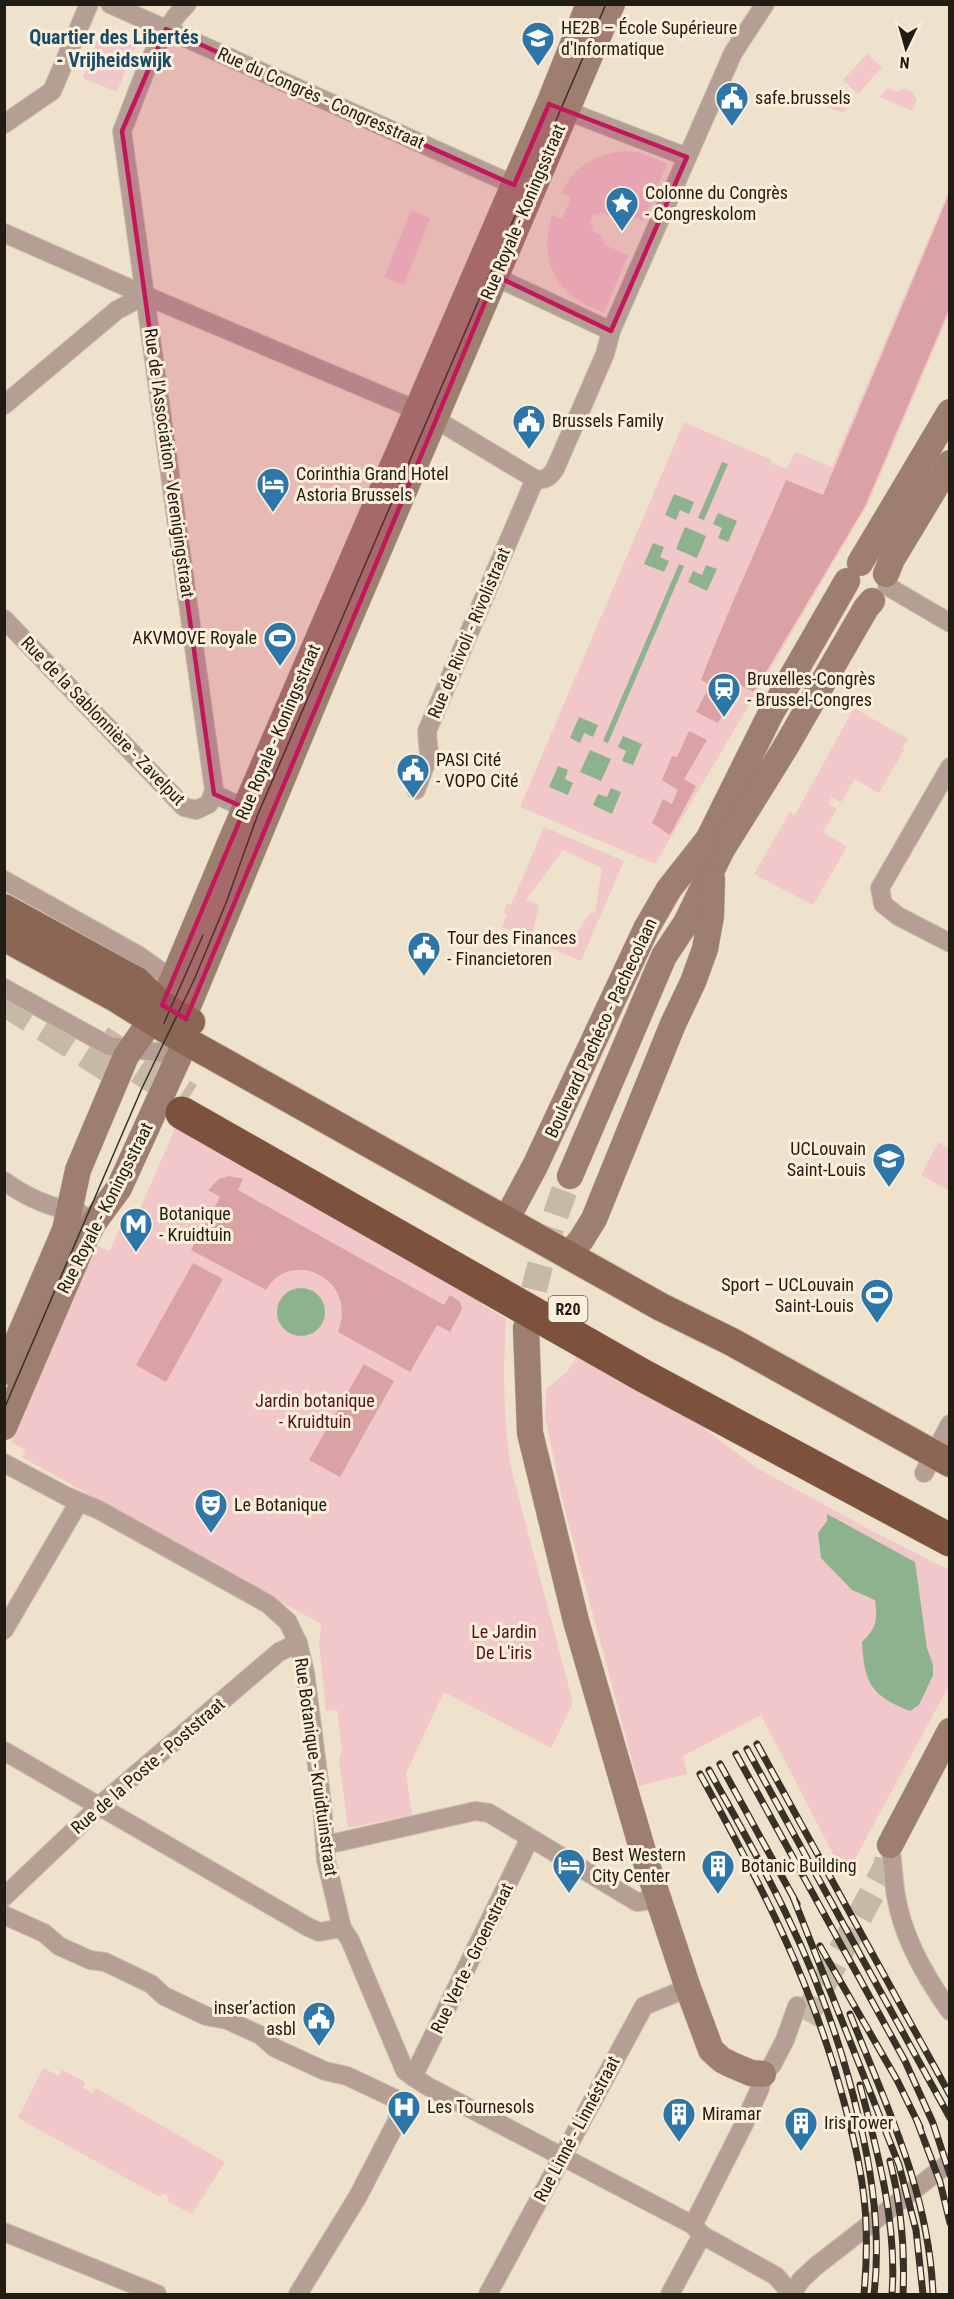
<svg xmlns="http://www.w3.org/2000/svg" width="954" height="2299" font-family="'Roboto Condensed',sans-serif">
	<rect width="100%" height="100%" fill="#efe2cc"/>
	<g fill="#f1c7c9" fill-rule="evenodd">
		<path d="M109,27L135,40L137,43L118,89L115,91L85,79L83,76L101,31Z"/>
		<path d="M867,54L882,67L858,94L843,80Z"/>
		<path d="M888,88L898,92L903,89L911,91L917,99L912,111L880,97Z"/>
		<path d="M836,89L851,96L844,113L828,107Z"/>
		<path d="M624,151L639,152L667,164L643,221L621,211L608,216L600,212L598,216L593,214L590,224L594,226L592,231L601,235L605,245L628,255L604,313C558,295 537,265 552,215L562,219L571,197L562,193C573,166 596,154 624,151Z"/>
		<path d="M949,190V314L868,504L655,864L520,807L684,422L772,460L771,463L787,469L795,452L832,467Z"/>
		<path d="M411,210L430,218L404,285L384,277Z"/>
		<path d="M854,708L908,739L902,749L904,750L879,793L855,779L841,802L832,797L828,803L837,809L823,832L847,847L813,905L754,874L790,812L795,815Z"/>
		<path d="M544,827L624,861L581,961L502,927L507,914L503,913L507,904L511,905ZM563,850L602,868L595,913L591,912L567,947L533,932L539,905L526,900Z"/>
		<path d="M177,1124L482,1295V1305L506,1319C503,1369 503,1418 511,1468L572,1699V1705L551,1748L444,1692L406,1773L412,1815L348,1828L339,1759L342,1750L337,1710L326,1711L319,1645L321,1624L22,1457L26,1450L11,1442L96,1245L110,1251L126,1213L136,1218Z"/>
		<path d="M938,1142L949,1149V1191L921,1175Z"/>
		<path d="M582,1349L638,1379L757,1468L878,1534L949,1570V1686L850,1868L836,1860L761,1715L683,1756L687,1774L639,1786L564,1507L545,1417L546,1389L567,1372Z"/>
		<path d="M43,2068L59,2076L62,2070L85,2082L83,2088L93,2093L96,2088L225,2162L192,2214L167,2201L169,2197L163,2193L160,2197L18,2118Z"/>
	</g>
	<g fill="#daa2a5">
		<path d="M949,194V309L865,506L754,692L740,685L718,723L696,712L710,685L701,680C727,612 758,546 786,480L823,495Z"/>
		<path d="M689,731L707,740L684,779L696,786L670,835L652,823L663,799L672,804L678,790L662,780L672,756L677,757Z"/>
		<path d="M229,1176L243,1179L238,1190L444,1305L450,1295L460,1302L462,1309L450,1332L437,1325L410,1372L338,1332C359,1278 290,1247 266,1290L191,1250L220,1197L208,1190L219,1179Z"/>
		<path d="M193,1263L223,1279L166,1382L136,1365Z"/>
		<path d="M364,1364L394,1381L340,1477L309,1460Z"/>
	</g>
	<g fill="#8db38e">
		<path d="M722,462L728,464L704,520L698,518Z"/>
		<path d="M674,494L694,502L689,514L680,510L676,520L665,515Z"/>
		<path d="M718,513L737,521L728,542L718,538L722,528L713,524Z"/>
		<path d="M685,527L706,536L697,558L676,549Z"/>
		<path d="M653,543L664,547L660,557L669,561L664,572L644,564Z"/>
		<path d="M679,564L684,566L608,743L603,741Z"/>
		<path d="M706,565L717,569L707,591L688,582L693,571L702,575Z"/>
		<path d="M579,717L598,725L593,737L584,733L580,743L570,738Z"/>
		<path d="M623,736L642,744L633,765L622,761L626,751L618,747Z"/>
		<path d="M590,750L611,759L601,781L580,772Z"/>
		<path d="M558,766L568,770L565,779L573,783L568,795L549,787Z"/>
		<path d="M611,788L621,792L612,814L593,805L598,794L607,797Z"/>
		<circle cx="301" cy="1312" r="24"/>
		<path d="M827,1514L915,1562L927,1648L933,1665V1675L919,1705L910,1711C872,1696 864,1684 862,1642C876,1628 878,1621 875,1600L852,1590L821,1558L818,1533L827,1521Z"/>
	</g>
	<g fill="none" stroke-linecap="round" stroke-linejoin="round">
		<g stroke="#c6baa7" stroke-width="26" stroke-dasharray="26 13" stroke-linecap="butt">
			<path d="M526,1328C536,1274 550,1227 570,1176"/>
			<path d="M804,2020L886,1867L890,1845"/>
		</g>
		<g stroke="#c6baa7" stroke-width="33" stroke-dasharray="33 16" stroke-linecap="butt">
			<path d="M4,999L114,1069"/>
			<path d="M99,1041L188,1099"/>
		</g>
		<defs>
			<g id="street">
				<path d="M110,4L514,185"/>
				<path d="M557,107L687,157"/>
				<path d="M4,124L52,91L89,4"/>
				<path d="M4,233L163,303L407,406L445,425L535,479C545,481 550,477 555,469L605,354L611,331L733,53L765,4"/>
				<path d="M485,272L611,331"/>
				<path d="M4,405L117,310L146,295"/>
				<path d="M887,586L950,623"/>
				<path d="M4,619L184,807L196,810L209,804L214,790L122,131C140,88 153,37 187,4"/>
				<path d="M950,767L880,888L883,904L898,916L950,943"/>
				<path d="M416,790L429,755L427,731L535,479"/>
				<path d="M214,794L256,813"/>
				<path d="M4,880L138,955L173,980"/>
				<path d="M4,988L109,1046L180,1055"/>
				<path d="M4,1181C27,1198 52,1208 80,1213"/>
				<path d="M4,1463L66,1496L99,1510L268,1604L288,1622L298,1643L305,1672L322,1804L326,1860L342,1928L350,1940L405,2071L427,2086L693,2225L702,2235L776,2276L791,2294"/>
				<path d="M924,1473L950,1424"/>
				<path d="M4,1630L79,1502"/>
				<path d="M4,1751L308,1927L319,1932L342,1928"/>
				<path d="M326,1845L475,1811L489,1813L637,1902L658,1899"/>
				<path d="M890,1845C893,1862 893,1879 896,1896C903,1938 926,1978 950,2011"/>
				<path d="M4,1897L107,1799L279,1652L298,1643"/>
				<path d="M4,1915L44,1933L59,1946L90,1960L105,1962L151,1984L164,1996L206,2016L227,2020L260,2035L275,2048L325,2071L347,2076L400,2101L397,2121L357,2198L298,2294"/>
				<path d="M413,2077L530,1838"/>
				<path d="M693,2225L744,2124L760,2088L763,2074L772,2065L785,2040L797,2006"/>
				<path d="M4,2232L157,2294"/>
				<path d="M488,2294L644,2006L688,1988"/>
				<path d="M670,2294L702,2235"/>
				<path d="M792,2294L801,2280L816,2266L950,2162"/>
			</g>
			<g id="secondary">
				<path d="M860,563L950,412"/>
				<path d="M886,574L892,559L950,463"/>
				<path d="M700,856L771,713L847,581"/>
				<path d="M570,1176L664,956L686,923L721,851L785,748L866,608L872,601"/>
				<path d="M506,1220L535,1166L646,929L669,889L706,842"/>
				<path d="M568,1255L581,1240L594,1219L673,1024L693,982L705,949L711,916L712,879"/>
				<path d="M526,1328L530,1433L576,1621L646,1862L688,1988L711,2050L722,2060L732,2065L751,2073L763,2074"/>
				<path d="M4,1372L65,1230L78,1170L126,1056L162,1005L230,843L549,104L589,4"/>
				<path d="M4,1427L85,1239L94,1222L119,1188L186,1041V1011L327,671L612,4"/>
				<path d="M890,1845L950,1731"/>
			</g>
			<g id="primary">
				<path d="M4,908L137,981L162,1005L191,1022"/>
				<path d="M4,937L114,997L170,1032L661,1307L732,1342L950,1463"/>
			</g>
			<path id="highway" d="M182,1113L642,1375L950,1540"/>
		</defs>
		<use href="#street" stroke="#cabeab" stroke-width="20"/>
		<use href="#secondary" stroke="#cabeab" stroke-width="27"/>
		<use href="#primary" stroke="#cabeab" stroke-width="30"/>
		<use href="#highway" stroke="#cabeab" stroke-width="34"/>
		<use href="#street" stroke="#b59f95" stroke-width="18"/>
		<use href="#secondary" stroke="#9e7e6f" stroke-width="26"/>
		<use href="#primary" stroke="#8c6654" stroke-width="28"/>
		<use href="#highway" stroke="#7d523c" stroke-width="33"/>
		<g stroke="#373128" stroke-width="1.5">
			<path d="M164,1023L203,935"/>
			<path d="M4,1409L142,1088L194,980L226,903L258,814L606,4"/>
		</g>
		<defs>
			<g id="rail">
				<path d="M757,1744L950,2095"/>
				<path d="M747,1749L950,2118"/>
				<path d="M736,1754L905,2061L933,2123L950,2175"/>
				<path d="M720,1764L797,1904"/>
				<path d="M709,1770C736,1819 764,1867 788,1918C819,1982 843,2050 859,2119C873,2177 881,2235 874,2294"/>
				<path d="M700,1774C760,1883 812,1981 844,2102C855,2143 865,2184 866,2226C867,2249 866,2272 864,2294"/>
				<path d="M793,1897L899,2165L916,2230L923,2294"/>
				<path d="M820,1946L897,2080L920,2127"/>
				<path d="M850,2014C887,2107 929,2193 933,2294"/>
				<path d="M860,2085C878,2154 897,2222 892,2294"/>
				<path d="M917,2121L940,2182L950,2223"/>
				<path d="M890,2161C901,2204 905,2250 903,2294"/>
			</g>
		</defs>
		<use href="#rail" stroke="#373128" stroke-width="7"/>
		<use href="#rail" stroke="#fcefd9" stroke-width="4.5" stroke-dasharray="14" stroke-linecap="butt"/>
	</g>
	<path fill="#c2185b" fill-opacity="0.2" stroke="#c2185b" stroke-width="4.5" stroke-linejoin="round" d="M166,29L514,185L549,104L687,157L611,331L496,276L186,1019L162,1005L245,808L214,794L122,131Z"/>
	<defs>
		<symbol id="university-pin" viewBox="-11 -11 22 30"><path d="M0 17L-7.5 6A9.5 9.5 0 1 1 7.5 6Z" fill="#2c76a9" stroke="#fcefd9"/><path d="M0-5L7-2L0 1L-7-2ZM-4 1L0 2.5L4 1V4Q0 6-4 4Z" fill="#fff"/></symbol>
		<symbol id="civic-pin" viewBox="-11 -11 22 30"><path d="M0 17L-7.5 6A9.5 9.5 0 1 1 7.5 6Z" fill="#2c76a9" stroke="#fcefd9"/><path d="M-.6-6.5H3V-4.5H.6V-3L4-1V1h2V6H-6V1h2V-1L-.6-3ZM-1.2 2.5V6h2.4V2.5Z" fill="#fff"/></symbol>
		<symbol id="sight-pin" viewBox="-11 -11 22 30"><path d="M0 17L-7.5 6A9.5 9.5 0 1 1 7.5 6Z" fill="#2c76a9" stroke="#fcefd9"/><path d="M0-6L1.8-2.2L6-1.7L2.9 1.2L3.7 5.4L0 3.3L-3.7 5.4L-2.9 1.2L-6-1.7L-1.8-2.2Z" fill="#fff"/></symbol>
		<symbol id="hotel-pin" viewBox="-11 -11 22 30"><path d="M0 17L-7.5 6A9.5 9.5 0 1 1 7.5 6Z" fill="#2c76a9" stroke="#fcefd9"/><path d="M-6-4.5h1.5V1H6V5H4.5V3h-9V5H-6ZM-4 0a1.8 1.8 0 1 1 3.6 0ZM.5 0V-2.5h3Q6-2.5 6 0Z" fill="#fff"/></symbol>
		<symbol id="stadium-pin" viewBox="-11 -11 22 30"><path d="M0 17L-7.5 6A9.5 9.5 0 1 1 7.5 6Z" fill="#2c76a9" stroke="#fcefd9"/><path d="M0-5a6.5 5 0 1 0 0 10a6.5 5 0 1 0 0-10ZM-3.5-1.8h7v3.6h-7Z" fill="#fff"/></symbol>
		<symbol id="station-pin" viewBox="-11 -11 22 30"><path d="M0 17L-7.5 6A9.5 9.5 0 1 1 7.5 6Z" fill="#2c76a9" stroke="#fcefd9"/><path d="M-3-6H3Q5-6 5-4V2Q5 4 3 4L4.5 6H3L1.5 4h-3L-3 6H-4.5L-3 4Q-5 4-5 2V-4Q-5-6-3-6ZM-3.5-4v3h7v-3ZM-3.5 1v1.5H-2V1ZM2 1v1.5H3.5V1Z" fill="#fff"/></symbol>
		<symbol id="metro-pin" viewBox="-11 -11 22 30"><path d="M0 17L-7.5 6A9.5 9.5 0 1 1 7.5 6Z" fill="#2c76a9" stroke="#fcefd9"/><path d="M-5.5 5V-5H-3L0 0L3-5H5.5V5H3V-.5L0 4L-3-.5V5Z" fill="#fff"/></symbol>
		<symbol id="theatre-pin" viewBox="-11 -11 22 30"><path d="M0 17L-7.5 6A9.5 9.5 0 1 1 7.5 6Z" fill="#2c76a9" stroke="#fcefd9"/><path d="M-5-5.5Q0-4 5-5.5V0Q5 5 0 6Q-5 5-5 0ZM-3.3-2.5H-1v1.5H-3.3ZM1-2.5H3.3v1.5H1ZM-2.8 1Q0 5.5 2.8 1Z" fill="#fff"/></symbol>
		<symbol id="building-pin" viewBox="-11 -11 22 30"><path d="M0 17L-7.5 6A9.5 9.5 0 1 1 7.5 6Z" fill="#2c76a9" stroke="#fcefd9"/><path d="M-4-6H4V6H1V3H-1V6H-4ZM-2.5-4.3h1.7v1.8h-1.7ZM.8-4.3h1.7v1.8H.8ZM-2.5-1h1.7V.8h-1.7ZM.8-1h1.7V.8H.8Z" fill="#fff"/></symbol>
		<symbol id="hospital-pin" viewBox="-11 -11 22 30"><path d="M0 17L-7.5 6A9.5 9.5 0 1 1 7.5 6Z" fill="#2c76a9" stroke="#fcefd9"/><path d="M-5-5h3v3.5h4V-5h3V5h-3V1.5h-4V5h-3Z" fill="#fff"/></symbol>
	</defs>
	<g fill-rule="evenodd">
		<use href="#university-pin" x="519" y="19" width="38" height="52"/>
		<use href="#civic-pin" x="713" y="79" width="38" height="52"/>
		<use href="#sight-pin" x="603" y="184" width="38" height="52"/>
		<use href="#civic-pin" x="510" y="402" width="38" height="52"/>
		<use href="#hotel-pin" x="254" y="465" width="38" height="52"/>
		<use href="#stadium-pin" x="261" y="619" width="38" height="52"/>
		<use href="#station-pin" x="705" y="670" width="38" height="52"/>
		<use href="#civic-pin" x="394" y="751" width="38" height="52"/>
		<use href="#civic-pin" x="405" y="929" width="38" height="52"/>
		<use href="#university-pin" x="870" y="1140" width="38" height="52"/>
		<use href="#metro-pin" x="117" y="1205" width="38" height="52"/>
		<use href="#stadium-pin" x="858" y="1276" width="38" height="52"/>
		<use href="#theatre-pin" x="192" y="1486" width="38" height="52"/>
		<use href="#hotel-pin" x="550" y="1846" width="38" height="52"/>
		<use href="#building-pin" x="699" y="1847" width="38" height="52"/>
		<use href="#civic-pin" x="300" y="1999" width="38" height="52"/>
		<use href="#hospital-pin" x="385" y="2088" width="38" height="52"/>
		<use href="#building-pin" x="660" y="2095" width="38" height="52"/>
		<use href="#building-pin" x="782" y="2104" width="38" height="52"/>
	</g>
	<g text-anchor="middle" stroke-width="6" stroke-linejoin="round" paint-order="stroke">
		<rect fill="#fcefd9" stroke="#635b4f" stroke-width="1.5" x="548.5" y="1296" width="39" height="26" rx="4.5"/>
		<g font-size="16" font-weight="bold" fill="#211c14">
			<text x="568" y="1315">R20</text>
		</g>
		<g font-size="18" fill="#211c14" stroke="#fcefd9" text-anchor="start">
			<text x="561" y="34">HE2B – École Supérieure<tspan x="561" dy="21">d'Informatique</tspan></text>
			<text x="755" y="104">safe.brussels</text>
			<text x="645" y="199">Colonne du Congrès<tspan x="645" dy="21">- Congreskolom</tspan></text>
			<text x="552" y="427">Brussels Family</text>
			<text x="296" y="480">Corinthia Grand Hotel<tspan x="296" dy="21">Astoria Brussels</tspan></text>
			<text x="257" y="644" text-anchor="end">AKVMOVE Royale</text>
			<text x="747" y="685">Bruxelles-Congrès<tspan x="747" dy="21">- Brussel-Congres</tspan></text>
			<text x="436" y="766">PASI Cité<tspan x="436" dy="21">- VOPO Cité</tspan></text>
			<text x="447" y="944">Tour des Finances<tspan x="447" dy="21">- Financietoren</tspan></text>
			<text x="866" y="1155" text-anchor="end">UCLouvain<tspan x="866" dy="21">Saint-Louis</tspan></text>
			<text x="159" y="1220">Botanique<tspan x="159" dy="21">- Kruidtuin</tspan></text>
			<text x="854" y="1291" text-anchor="end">Sport – UCLouvain<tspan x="854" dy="21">Saint-Louis</tspan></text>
			<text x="234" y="1511">Le Botanique</text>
			<text x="592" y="1861">Best Western<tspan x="592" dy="21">City Center</tspan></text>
			<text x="741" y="1872">Botanic Building</text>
			<text x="296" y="2014" text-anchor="end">inser’action<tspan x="296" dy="21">asbl</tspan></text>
			<text x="427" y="2113">Les Tournesols</text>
			<text x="702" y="2120">Miramar</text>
			<text x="824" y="2129">Iris Tower</text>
		</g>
		<g font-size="18" fill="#211c14" stroke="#fcefd9">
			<text transform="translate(321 98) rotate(24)" y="6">Rue du Congrès - Congresstraat</text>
			<text transform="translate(523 212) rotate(-67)" y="6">Rue Royale - Koningsstraat</text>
			<text transform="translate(169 463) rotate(82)" y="6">Rue de l'Association - Verenigingstraat</text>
			<text transform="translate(469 633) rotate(-67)" y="6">Rue de Rivoli - Rivolistraat</text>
			<text transform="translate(103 721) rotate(46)" y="6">Rue de la Sablonnière - Zavelput</text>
			<text transform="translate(278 732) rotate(-67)" y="6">Rue Royale - Koningsstraat</text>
			<text transform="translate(601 1028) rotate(-65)" y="6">Boulevard Pachéco - Pachecolaan</text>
			<text transform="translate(105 1208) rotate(-63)" y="6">Rue Royale - Koningsstraat</text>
			<text transform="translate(148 1766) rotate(-41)" y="6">Rue de la Poste - Poststraat</text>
			<text transform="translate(316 1767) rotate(82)" y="6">Rue Botanique - Kruidtuinstraat</text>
			<text transform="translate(472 1958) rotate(-64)" y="6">Rue Verte - Groenstraat</text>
			<text transform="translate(577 2129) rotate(-62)" y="6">Rue Linné - Linnéstraat</text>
		</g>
		<g font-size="18" fill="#54121e" stroke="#fcefd9">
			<text x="315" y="1407">Jardin botanique<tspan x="315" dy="21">- Kruidtuin</tspan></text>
			<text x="504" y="1638">Le Jardin<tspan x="504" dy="21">De L'iris</tspan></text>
		</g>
		<g font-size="20" font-weight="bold" fill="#184b6e" stroke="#fcefd9">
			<text x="114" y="44">Quartier des Libertés<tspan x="114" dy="23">- Vrijheidswijk</tspan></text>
		</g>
	</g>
	<rect width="954" height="2299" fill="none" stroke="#211c14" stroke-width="12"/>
	<g transform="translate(906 48) rotate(185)" stroke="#fcefd9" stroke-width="4.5" paint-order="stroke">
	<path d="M0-4.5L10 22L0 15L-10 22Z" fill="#211c14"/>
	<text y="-9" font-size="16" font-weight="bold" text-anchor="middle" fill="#211c14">N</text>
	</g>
</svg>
